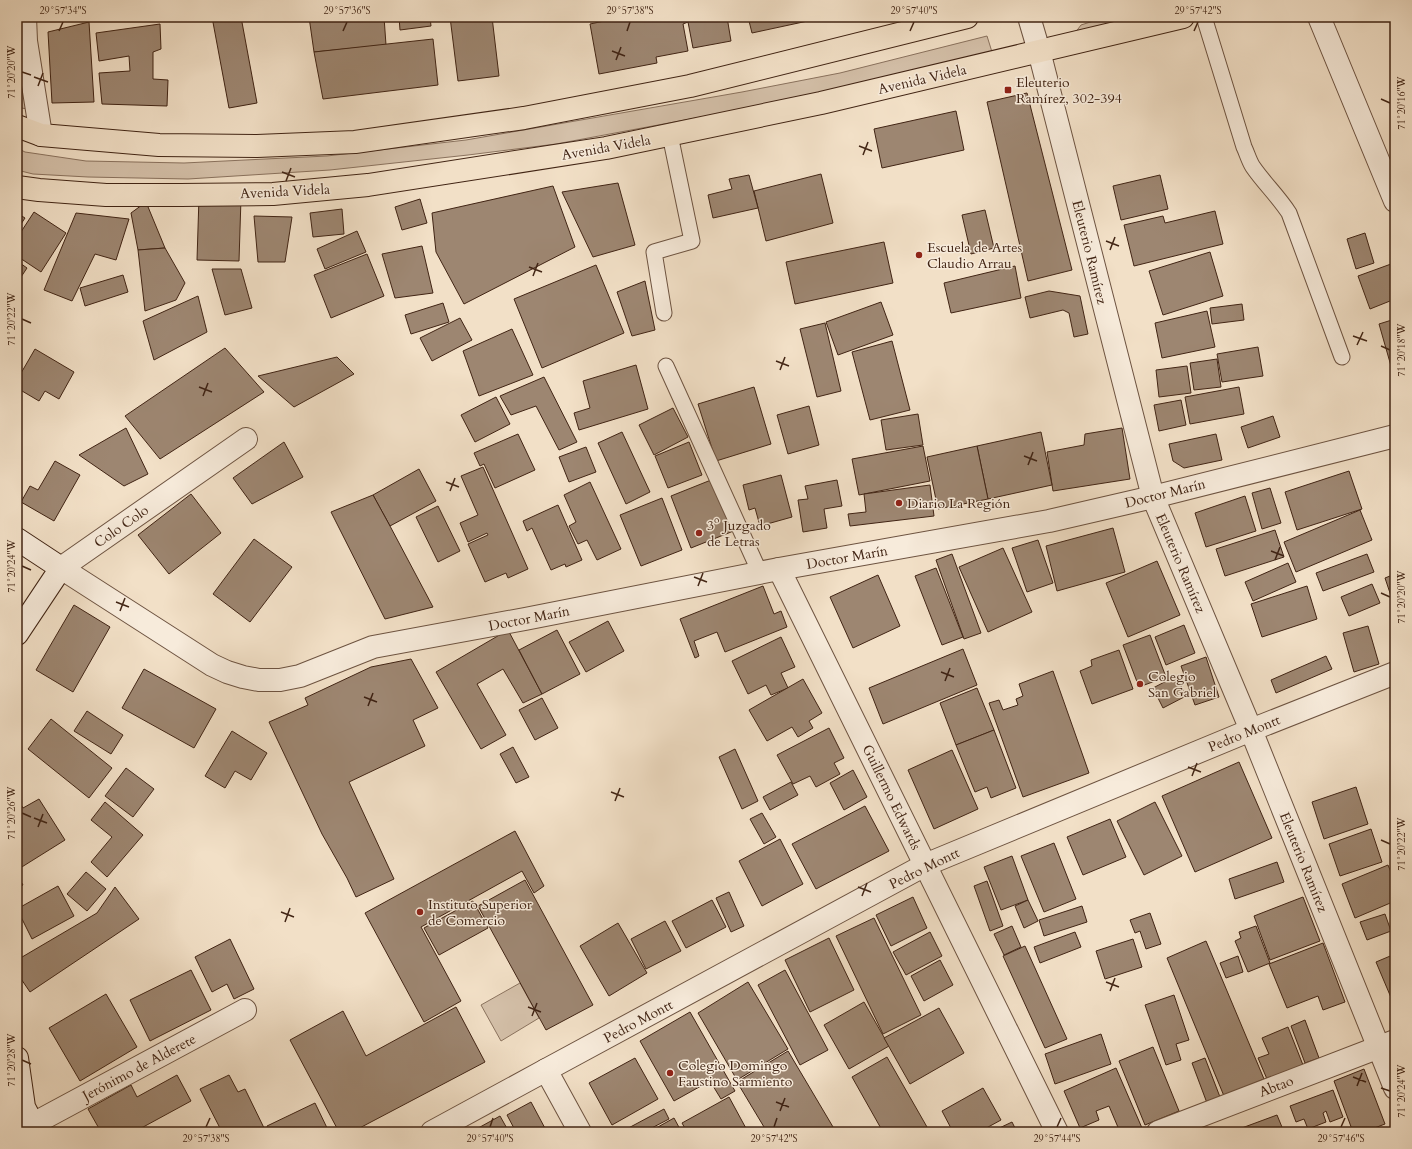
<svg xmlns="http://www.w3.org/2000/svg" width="1412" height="1149" font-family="Cardo,serif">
	<rect width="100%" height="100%" fill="#f2e0c7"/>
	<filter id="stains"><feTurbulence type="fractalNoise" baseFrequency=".005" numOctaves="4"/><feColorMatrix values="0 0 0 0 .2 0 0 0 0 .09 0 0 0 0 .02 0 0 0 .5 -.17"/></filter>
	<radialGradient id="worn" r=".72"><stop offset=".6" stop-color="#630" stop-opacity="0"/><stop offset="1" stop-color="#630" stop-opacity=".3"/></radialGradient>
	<g fill="#d4c0a9" stroke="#8a725e">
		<path d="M1106,17H1144L1075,33L1081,25Z"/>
		<path d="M987,36L992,52L846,89L744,109L556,144L468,155L330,170L188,179L88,177L33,174L17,170V148L25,152L86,161L184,163L327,156L466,140L742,92L840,73Z"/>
		<path d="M17,42L27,109L17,107Z"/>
		<path d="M520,983L539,1018L501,1041L481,1005Z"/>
	</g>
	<g fill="#9d8671" stroke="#412414">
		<path d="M212,17H241L257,103L229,108Z"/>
		<path d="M309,17H384L386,45L314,52Z"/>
		<path d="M399,17H430L431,26L400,30Z"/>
		<path d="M450,17H492L499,76L458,81Z"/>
		<path d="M623,17H727L731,41L693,48L688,22L683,24L688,51L656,57L657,63L599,74L590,24Z"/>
		<path d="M748,17H817V19L752,33Z"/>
		<path d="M822,17H845L823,21Z"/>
		<path d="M89,22L94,102L52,103L48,32Z"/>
		<path d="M160,24L161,49L153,52V79L168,80L167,106L102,104L99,73L130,71L129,56L99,61L96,33Z"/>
		<path d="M433,39L438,85L323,99L314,52Z"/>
		<path d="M1027,93L1072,270L1028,281L987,102Z"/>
		<path d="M956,111L964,150L882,168L874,129Z"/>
		<path d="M821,174L833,223L766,241L754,191Z"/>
		<path d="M749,175L758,208L713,218L708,195L732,189L729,179Z"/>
		<path d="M1160,175L1168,209L1121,220L1113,186Z"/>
		<path d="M618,183L635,245L593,257L562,192Z"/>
		<path d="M553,186L575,247L464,304L436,252L432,213Z"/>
		<path d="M199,197L241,198L239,261L197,260Z"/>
		<path d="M420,199L427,223L402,230L395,207Z"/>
		<path d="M146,202L165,248L138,250L131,213Z"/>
		<path d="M342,209L344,234L313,237L310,213Z"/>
		<path d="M985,210L994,248L971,254L962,215Z"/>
		<path d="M1215,211L1223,244L1134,266L1124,225L1163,216L1165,223Z"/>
		<path d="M34,212L66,233L41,272L17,256V238Z"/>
		<path d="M17,213L25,218L17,230Z"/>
		<path d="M76,213L129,219L116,260L95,254L72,301L44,290Z"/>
		<path d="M254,216L292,217L285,262H258Z"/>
		<path d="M357,231L366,252L325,269L317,249Z"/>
		<path d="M1365,233L1374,263L1356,269L1347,239Z"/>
		<path d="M884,242L893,283L795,304L786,262Z"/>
		<path d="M422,246L433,293L395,298L382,254Z"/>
		<path d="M165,248L185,283L176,300L145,311L138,250Z"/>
		<path d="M1210,252L1223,296L1163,315L1149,271Z"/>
		<path d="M367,254L384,296L331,318L314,275Z"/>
		<path d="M17,261L27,268L17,283Z"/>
		<path d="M1391,264L1395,274V299L1370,309L1358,276Z"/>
		<path d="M596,265L624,333L542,368L514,299Z"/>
		<path d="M1015,266L1021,298L951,313L944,283Z"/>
		<path d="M212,269H241L252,308L225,315Z"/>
		<path d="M123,275L128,292L85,306L80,288Z"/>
		<path d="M645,281L655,330L632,336L617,292Z"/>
		<path d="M1049,291L1080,296L1088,334L1074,337L1069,313L1063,310L1030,318L1025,297Z"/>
		<path d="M198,296L207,332L154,360L143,321Z"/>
		<path d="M881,302L893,335L838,355L826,322Z"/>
		<path d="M443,303L449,322L411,334L405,315Z"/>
		<path d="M1242,304L1244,320L1212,324L1210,308Z"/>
		<path d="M1207,311L1215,347L1162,358L1155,323Z"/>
		<path d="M460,318L472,340L432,361L420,338Z"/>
		<path d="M1395,319V380L1379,324Z"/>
		<path d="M825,323L841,391L817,397L800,329Z"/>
		<path d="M512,329L533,375L479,396L463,351Z"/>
		<path d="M892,341L910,410L870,420L852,352Z"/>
		<path d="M1258,347L1263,376L1222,382L1217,354Z"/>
		<path d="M225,348L264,392L160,459L125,416Z"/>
		<path d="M35,349L74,372L59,399L45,391L39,401L17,388V380Z"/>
		<path d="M337,357L354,374L294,407L258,376Z"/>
		<path d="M1217,359L1221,387L1194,390L1190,363Z"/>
		<path d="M636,365L648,409L579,430L574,413L590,408L583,381Z"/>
		<path d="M1187,366L1191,393L1159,397L1156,370Z"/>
		<path d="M544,377L577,442L559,450L536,406L511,415L500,396Z"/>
		<path d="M754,387L771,444L716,461L698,404Z"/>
		<path d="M1239,387L1244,414L1190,424L1185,397Z"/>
		<path d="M496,397L510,424L475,442L461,415Z"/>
		<path d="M1181,400L1186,425L1159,431L1154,405Z"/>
		<path d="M809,406L819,445L788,454L777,415Z"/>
		<path d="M673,408L688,437L654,455L639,425Z"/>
		<path d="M918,414L923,445L886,450L881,420Z"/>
		<path d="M1273,416L1280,437L1248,448L1241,427Z"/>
		<path d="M126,428L148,474L124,486L79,455Z"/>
		<path d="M1122,428L1130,479L1053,491L1047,452L1084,445L1085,434Z"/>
		<path d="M622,432L650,492L626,504L598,443Z"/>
		<path d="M1041,432L1052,485L988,499L977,446Z"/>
		<path d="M518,434L535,470L495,488L484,464L480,466L474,453Z"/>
		<path d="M1216,434L1222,460L1184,468L1173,461L1169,444Z"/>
		<path d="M284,442L303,477L252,504L233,478Z"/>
		<path d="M689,442L702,475L668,488L655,456Z"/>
		<path d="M923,446L930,481L859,495L852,459Z"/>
		<path d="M977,446L988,499L938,509L927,457Z"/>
		<path d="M586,447L596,472L569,482L559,457Z"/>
		<path d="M55,461L80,475L54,521L21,502L30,486L38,490Z"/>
		<path d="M483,467L528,569L508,578L506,573L485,582L468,544L488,535L487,533L468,542L460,523L478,515L461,476Z"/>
		<path d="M419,469L436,501L390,526L373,495Z"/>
		<path d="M1349,471L1362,509L1297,530L1285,492Z"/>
		<path d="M781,475L792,517L760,526L755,508L749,510L743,485Z"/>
		<path d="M716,478L736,530L691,548L671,496Z"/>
		<path d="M837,480L842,506L824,509L827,528L803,532L798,500L808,499L805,486Z"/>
		<path d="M590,482L621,549L597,560L587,540L578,544L569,526L576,522L564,495Z"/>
		<path d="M930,485L934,516L850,526L848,514L866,512L864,494Z"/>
		<path d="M1270,488L1281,523L1262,529L1252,493Z"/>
		<path d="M191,494L221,533L169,574L138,535Z"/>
		<path d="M373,495L390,526L433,607L385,619L331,512Z"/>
		<path d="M1245,496L1256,531L1206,547L1195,513Z"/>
		<path d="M662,498L682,550L641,566L620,515Z"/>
		<path d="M558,505L582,560L566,567L565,564L551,570L532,528L527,531L523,521Z"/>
		<path d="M438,506L460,551L438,562L416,517Z"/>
		<path d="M1360,510L1372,540L1296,572L1284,542Z"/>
		<path d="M1113,528L1125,572L1057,591L1046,546Z"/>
		<path d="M1275,530L1284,557L1225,576L1216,549Z"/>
		<path d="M254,539L292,567L250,622L213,594Z"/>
		<path d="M1038,540L1053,583L1027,592L1012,548Z"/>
		<path d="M1003,548L1032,612L988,632L959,567Z"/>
		<path d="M952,554L981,633L964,639L936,560Z"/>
		<path d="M1367,554L1374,572L1323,591L1316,573Z"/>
		<path d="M1157,561L1180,615L1128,637L1106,583Z"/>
		<path d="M1288,563L1296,582L1253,601L1245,582Z"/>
		<path d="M936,568L963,637L942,645L915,576Z"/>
		<path d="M1395,574V608L1385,578Z"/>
		<path d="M878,575L900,626L853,648L830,597Z"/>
		<path d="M1372,584L1380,603L1349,616L1341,597Z"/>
		<path d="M763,586L774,614L781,611L787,627L725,652L717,632L694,641L699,656L695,658L680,619Z"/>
		<path d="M1307,586L1317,619L1262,637L1251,604Z"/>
		<path d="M74,605L110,627L73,692L36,670Z"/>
		<path d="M608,621L624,651L586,672L569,642Z"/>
		<path d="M1184,625L1195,653L1166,665L1155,637Z"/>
		<path d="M1368,626L1379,664L1354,672L1343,633Z"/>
		<path d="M508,630L542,694L523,703L503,669L477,684L506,735L481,749L436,672Z"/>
		<path d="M557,630L580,674L542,694L519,650Z"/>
		<path d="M1150,635L1166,677L1139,687L1123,645Z"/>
		<path d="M781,637L795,667L781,673L788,688L771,695L766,685L748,694L732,661Z"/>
		<path d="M963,649L977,685L883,724L869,688Z"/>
		<path d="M1119,650L1133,689L1092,704L1080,671L1092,666L1091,660Z"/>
		<path d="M1326,656L1332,669L1276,693L1271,680Z"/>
		<path d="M1206,657L1219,697L1195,705L1181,666Z"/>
		<path d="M411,659L438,708L413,720L425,746L349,782L394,879L356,897L347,878L322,834L269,722L308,705L305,698L371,667Z"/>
		<path d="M144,669L216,709L194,748L122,708Z"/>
		<path d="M1053,671L1089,773L1023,797L989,703L999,700L1003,710L1018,705L1016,699L1023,696L1019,684Z"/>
		<path d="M1176,676L1186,696L1163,708L1153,688Z"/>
		<path d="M803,679L822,713L809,721L813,728L798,737L792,727L767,741L749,710Z"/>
		<path d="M977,688L994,730L956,745L940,703Z"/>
		<path d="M542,698L558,728L535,740L519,710Z"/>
		<path d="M87,711L123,735L111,754L74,731Z"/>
		<path d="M51,719L112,768L89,798L28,749Z"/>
		<path d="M829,728L844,758L834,763L840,774L816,787L810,776L793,784L777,755Z"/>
		<path d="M994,730L1016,788L991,798L987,787L975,792L956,745Z"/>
		<path d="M232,731L267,753L251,780L235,771L225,788L205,776Z"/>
		<path d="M513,747L529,777L516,783L500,754Z"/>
		<path d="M735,749L758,801L742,809L719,757Z"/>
		<path d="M952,750L978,809L934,829L908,770Z"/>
		<path d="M1239,762L1272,838L1195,872L1162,796Z"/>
		<path d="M126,768L154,789L133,817L105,796Z"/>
		<path d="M853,770L867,797L844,810L830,783Z"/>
		<path d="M791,782L798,795L770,810L763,797Z"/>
		<path d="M1356,787L1368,824L1324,839L1312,802Z"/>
		<path d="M17,798L23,808L39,799L65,840L17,870Z"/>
		<path d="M105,802L143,835L107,877L91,862L112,837L91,820Z"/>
		<path d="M1155,802L1182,856L1144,875L1117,821Z"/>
		<path d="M865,806L889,851L816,889L792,844Z"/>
		<path d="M762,813L776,837L764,844L750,819Z"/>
		<path d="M1110,819L1126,857L1083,875L1067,837Z"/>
		<path d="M1371,829L1382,862L1340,876L1329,844Z"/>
		<path d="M515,831L544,886L534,893L522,871L421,927L461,1001L424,1022L365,913Z"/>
		<path d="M780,839L803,884L762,906L739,861Z"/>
		<path d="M1054,843L1076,899L1044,912L1021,856Z"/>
		<path d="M1012,856L1028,900L1001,910L984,867Z"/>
		<path d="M1277,862L1284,882L1235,899L1229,879Z"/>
		<path d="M1388,865L1395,882V901L1355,918L1342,884Z"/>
		<path d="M86,872L106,889L87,911L67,894Z"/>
		<path d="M17,875L23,885L17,888Z"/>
		<path d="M525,880L593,1005L546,1030L478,906Z"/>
		<path d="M987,881L1003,926L990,931L974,886Z"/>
		<path d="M58,886L74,916L32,939L17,909Z"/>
		<path d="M115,887L139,919L30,992L17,973V960L97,913Z"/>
		<path d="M729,892L744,926L731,932L716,898Z"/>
		<path d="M913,897L927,928L891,946L876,915Z"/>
		<path d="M1303,897L1320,941L1270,960L1254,916Z"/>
		<path d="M712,900L726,927L686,948L672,921Z"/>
		<path d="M1028,900L1038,921L1024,928L1015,906Z"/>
		<path d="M473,901L488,928L439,955L424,928Z"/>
		<path d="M1082,906L1087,922L1044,936L1039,920Z"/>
		<path d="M1150,913L1161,944L1146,949L1140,931L1135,933L1130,920Z"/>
		<path d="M1385,914L1391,931L1367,940L1360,922Z"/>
		<path d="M874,918L921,1015L883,1034L836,936Z"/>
		<path d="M665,921L681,951L646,969L631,939Z"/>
		<path d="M618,923L647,973L609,996L580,946Z"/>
		<path d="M1012,926L1021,947L1004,955L994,934Z"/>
		<path d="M1256,926L1270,963L1248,972L1235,941L1241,938L1239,932Z"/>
		<path d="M930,932L942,956L906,975L893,952Z"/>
		<path d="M1075,932L1081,947L1040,963L1034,947Z"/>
		<path d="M829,938L854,990L810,1012L785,960Z"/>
		<path d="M230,939L254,989L234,999L227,984L212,992L195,957Z"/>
		<path d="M1133,939L1142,967L1105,979L1096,951Z"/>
		<path d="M1206,941L1264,1079L1224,1096L1167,958Z"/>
		<path d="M1323,943L1345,1002L1323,1010L1318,996L1287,1008L1269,964Z"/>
		<path d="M1025,946L1067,1039L1045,1048L1003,956Z"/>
		<path d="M1395,954V1007L1376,962Z"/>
		<path d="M1238,956L1243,972L1226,978L1220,963Z"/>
		<path d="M940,960L953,985L924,1001L911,976Z"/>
		<path d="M191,970L211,1010L150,1041L130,1000Z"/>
		<path d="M785,970L828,1050L800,1065L758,985Z"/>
		<path d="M748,982L788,1049L737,1080L698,1013Z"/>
		<path d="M106,994L137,1047L80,1081L49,1028Z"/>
		<path d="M1174,995L1189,1040L1176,1044L1181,1060L1166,1065L1145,1005Z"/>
		<path d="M864,1002L889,1046L849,1069L824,1025Z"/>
		<path d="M456,1007L485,1062L352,1132H339L290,1040L343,1011L366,1056Z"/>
		<path d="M939,1008L964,1053L910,1084L884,1038Z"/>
		<path d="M690,1012L735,1091L721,1099L710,1081L674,1101L640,1041Z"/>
		<path d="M1305,1020L1319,1058L1305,1063L1291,1026Z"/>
		<path d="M1288,1027L1303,1065L1267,1079L1258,1058L1269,1054L1262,1038Z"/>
		<path d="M1101,1034L1111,1064L1055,1084L1045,1054Z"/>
		<path d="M1153,1047L1179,1111L1145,1125L1119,1061Z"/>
		<path d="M788,1051L836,1132H767L737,1082Z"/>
		<path d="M887,1057L927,1127L917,1132H883L852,1077Z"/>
		<path d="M635,1058L658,1099L612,1125L589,1083Z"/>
		<path d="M1205,1058L1220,1097L1207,1103L1192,1063Z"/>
		<path d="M1116,1068L1142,1128L1133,1132H1120L1109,1106L1096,1111L1099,1120L1080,1128L1064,1091Z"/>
		<path d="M1364,1069L1385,1124L1364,1132H1353L1334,1081Z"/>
		<path d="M177,1075L191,1101L134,1132H101L88,1109L131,1085L137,1097Z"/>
		<path d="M229,1075L238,1092L245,1089L266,1132H222L200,1089Z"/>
		<path d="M983,1088L1001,1120L979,1132H953L942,1111Z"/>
		<path d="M1333,1090L1343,1117L1330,1122L1326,1111L1323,1113L1326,1122L1308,1129L1304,1119L1296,1122L1290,1106Z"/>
		<path d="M729,1097L748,1132H687L682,1123Z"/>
		<path d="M531,1102L547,1132H516L507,1115Z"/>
		<path d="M315,1103L329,1132H269L267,1126Z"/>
		<path d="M664,1109L669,1119L644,1132H621Z"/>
		<path d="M1277,1115L1284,1132H1231Z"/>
		<path d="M500,1116L509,1132H471Z"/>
		<path d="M674,1118L681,1131L678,1132H649Z"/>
		<path d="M1012,1122L1017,1132H991Z"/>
		<path d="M927,1127L930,1132H917Z"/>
	</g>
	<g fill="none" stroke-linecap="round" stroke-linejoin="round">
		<defs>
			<g id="service">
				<path d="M1204,17L1244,147C1247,153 1249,161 1253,167C1264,183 1278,196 1289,213L1342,357"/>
				<path d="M664,313L654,252L692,241L670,135"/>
				<path d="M666,366L760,573"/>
			</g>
			<g id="minor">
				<path d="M25,17L26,41L41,135"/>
				<path d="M246,439L61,568L212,665L227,672L243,677L259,680H280L300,676L373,647L525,619L779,569L1049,521L1153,497L1395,436"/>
				<path d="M779,569L1057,1132"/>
				<path d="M546,1070L925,865L1251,730L1395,673"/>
				<path d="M33,1124L245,1010"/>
				<path d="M1158,1132L1395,1041"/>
			</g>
			<g id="tertiary">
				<path d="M1029,17L1039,51L1153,497L1251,730L1395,1088"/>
				<path d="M1319,17L1395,201"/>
				<path d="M432,1132L546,1070L580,1132"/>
			</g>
			<g id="secondary">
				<path d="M17,539L61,568L17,634"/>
				<path d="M17,1058L24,1107L37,1132"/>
			</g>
			<g id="primary">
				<path d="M17,126L41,135L159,145L257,146L355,142L524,118L690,86L967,17"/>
				<path d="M17,187L39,190L106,195H180L273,194L368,185L606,148L821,103L1183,17"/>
			</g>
		</defs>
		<use href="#service" stroke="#6d5341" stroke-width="17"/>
		<use href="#minor" stroke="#6d5341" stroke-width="24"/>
		<use href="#tertiary" stroke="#6d5341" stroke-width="24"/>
		<use href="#secondary" stroke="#412414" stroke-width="24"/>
		<use href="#primary" stroke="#412414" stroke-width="24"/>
		<use href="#service" stroke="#f7ebdb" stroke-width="15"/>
		<use href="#minor" stroke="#f7ebdb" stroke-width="22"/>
		<use href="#tertiary" stroke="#f7ebdb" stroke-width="22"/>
		<use href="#secondary" stroke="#f7ebdb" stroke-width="22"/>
		<use href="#primary" stroke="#f2e0c7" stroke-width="22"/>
	</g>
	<path fill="none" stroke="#412414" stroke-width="1.5" d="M59,31L63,22M343,31L347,22M627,31L630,22M910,31L914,22M1194,31L1198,22M612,51L625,56M616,60L621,47M22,72L31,75M34,77L48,82M38,86L43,73M1381,99L1390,103M859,146L872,151M863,155L868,142M282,172L295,177M286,181L291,168M1106,241L1119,246M1110,250L1115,237M529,267L542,272M533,276L538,263M22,319L31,323M1353,336L1367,341M1357,345L1363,332M1381,346L1390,350M776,361L789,366M780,370L785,357M199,387L212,392M203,396L208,383M1024,456L1037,461M1028,465L1033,452M446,482L459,487M450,491L455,478M1271,551L1284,556M1275,560L1280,547M22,566L31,570M694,577L707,582M698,586L703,573M1381,593L1390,597M116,602L129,607M120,611L125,598M941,672L954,677M945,681L950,668M364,697L377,702M368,706L373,693M1188,767L1201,772M1192,776L1197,763M611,792L624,797M615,801L620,788M22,813L31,817M34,818L47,823M38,827L43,814M1381,840L1390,844M858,887L871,892M862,896L867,883M281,912L294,917M285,922L290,908M1106,982L1119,987M1110,991L1115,978M528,1007L541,1012M532,1016L537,1003M22,1060L31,1064M1353,1077L1366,1082M1357,1086L1362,1073M1381,1088L1390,1091M776,1102L789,1107M780,1111L785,1098M206,1127L210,1118M490,1127L493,1118M774,1127L777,1118M1057,1127L1061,1118M1341,1127L1345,1118"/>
	<g fill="#8f2418" stroke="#f7ebdb" stroke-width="1.5">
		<rect x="1004" y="86" width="8" height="8" rx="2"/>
		<circle cx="919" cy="255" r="4"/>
		<circle cx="899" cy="503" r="4"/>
		<circle cx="699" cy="533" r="4"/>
		<circle cx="1140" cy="684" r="4"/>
		<circle cx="420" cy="912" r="4"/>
		<circle cx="670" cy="1073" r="4"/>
	</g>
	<g text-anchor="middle" stroke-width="3" stroke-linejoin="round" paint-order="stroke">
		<g font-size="14" fill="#412414" stroke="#f7ebdb">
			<text transform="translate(922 79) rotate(-13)" y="5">Avenida Videla</text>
			<text transform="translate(606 147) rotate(-10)" y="5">Avenida Videla</text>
			<text transform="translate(285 191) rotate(-3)" y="5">Avenida Videla</text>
			<text transform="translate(1090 252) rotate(76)" y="5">Eleuterio Ramírez</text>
			<text transform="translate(1165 493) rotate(-14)" y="5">Doctor Marín</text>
			<text transform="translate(121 526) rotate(-35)" y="5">Colo Colo</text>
			<text transform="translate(847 557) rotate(-10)" y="5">Doctor Marín</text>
			<text transform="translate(1181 563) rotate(67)" y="5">Eleuterio Ramírez</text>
			<text transform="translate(529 618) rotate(-11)" y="5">Doctor Marín</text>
			<text transform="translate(1244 733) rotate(-22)" y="5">Pedro Montt</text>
			<text transform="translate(892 797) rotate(64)" y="5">Guillermo Edwards</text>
			<text transform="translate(1304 862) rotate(68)" y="5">Eleuterio Ramírez</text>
			<text transform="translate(924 868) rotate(-26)" y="5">Pedro Montt</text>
			<text transform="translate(638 1021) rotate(-28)" y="5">Pedro Montt</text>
			<text transform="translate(139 1067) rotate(-28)" y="5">Jerónimo de Alderete</text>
			<text transform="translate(1276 1086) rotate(-21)" y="5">Abtao</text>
		</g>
		<g font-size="14" fill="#412414" stroke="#f7ebdb" text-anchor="start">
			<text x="1016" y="87">Eleuterio<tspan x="1016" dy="16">Ramírez, 302-394</tspan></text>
			<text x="927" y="252">Escuela de Artes<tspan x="927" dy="16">Claudio Arrau</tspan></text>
			<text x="907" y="508">Diario La Región</text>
			<text x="707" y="530">3º Juzgado<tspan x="707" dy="16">de Letras</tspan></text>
			<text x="1148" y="681">Colegio<tspan x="1148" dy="16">San Gabriel</tspan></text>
			<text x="428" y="909">Instituto Superior<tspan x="428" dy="16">de Comercio</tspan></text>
			<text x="678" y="1070">Colegio Domingo<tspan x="678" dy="16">Faustino Sarmiento</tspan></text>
		</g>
	</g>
	<rect width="1412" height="1149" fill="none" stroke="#f2e0c7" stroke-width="44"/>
	<rect x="22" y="22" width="1368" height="1105" fill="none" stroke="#412414" stroke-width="1.5"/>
	<g font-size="10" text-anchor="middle" fill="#412414">
		<text x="63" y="14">29°57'34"S</text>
		<text x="347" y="14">29°57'36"S</text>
		<text x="630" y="14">29°57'38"S</text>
		<text x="914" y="14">29°57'40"S</text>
		<text x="1198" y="14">29°57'42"S</text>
		<text transform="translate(11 72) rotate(-90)" y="4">71°20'20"W</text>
		<text transform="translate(1401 103) rotate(-90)" y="4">71°20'16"W</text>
		<text transform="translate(11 319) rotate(-90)" y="4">71°20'22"W</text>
		<text transform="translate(1401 350) rotate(-90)" y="4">71°20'18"W</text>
		<text transform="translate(11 566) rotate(-90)" y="4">71°20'24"W</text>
		<text transform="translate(1401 597) rotate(-90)" y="4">71°20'20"W</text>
		<text transform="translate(11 813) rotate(-90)" y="4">71°20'26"W</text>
		<text transform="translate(1401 844) rotate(-90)" y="4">71°20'22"W</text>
		<text transform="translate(11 1060) rotate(-90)" y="4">71°20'28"W</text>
		<text transform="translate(1401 1091) rotate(-90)" y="4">71°20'24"W</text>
		<text x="206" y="1142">29°57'38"S</text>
		<text x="490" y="1142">29°57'40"S</text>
		<text x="774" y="1142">29°57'42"S</text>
		<text x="1057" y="1142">29°57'44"S</text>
		<text x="1341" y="1142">29°57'46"S</text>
	</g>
	<rect width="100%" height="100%" filter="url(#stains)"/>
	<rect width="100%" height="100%" fill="url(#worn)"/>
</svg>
